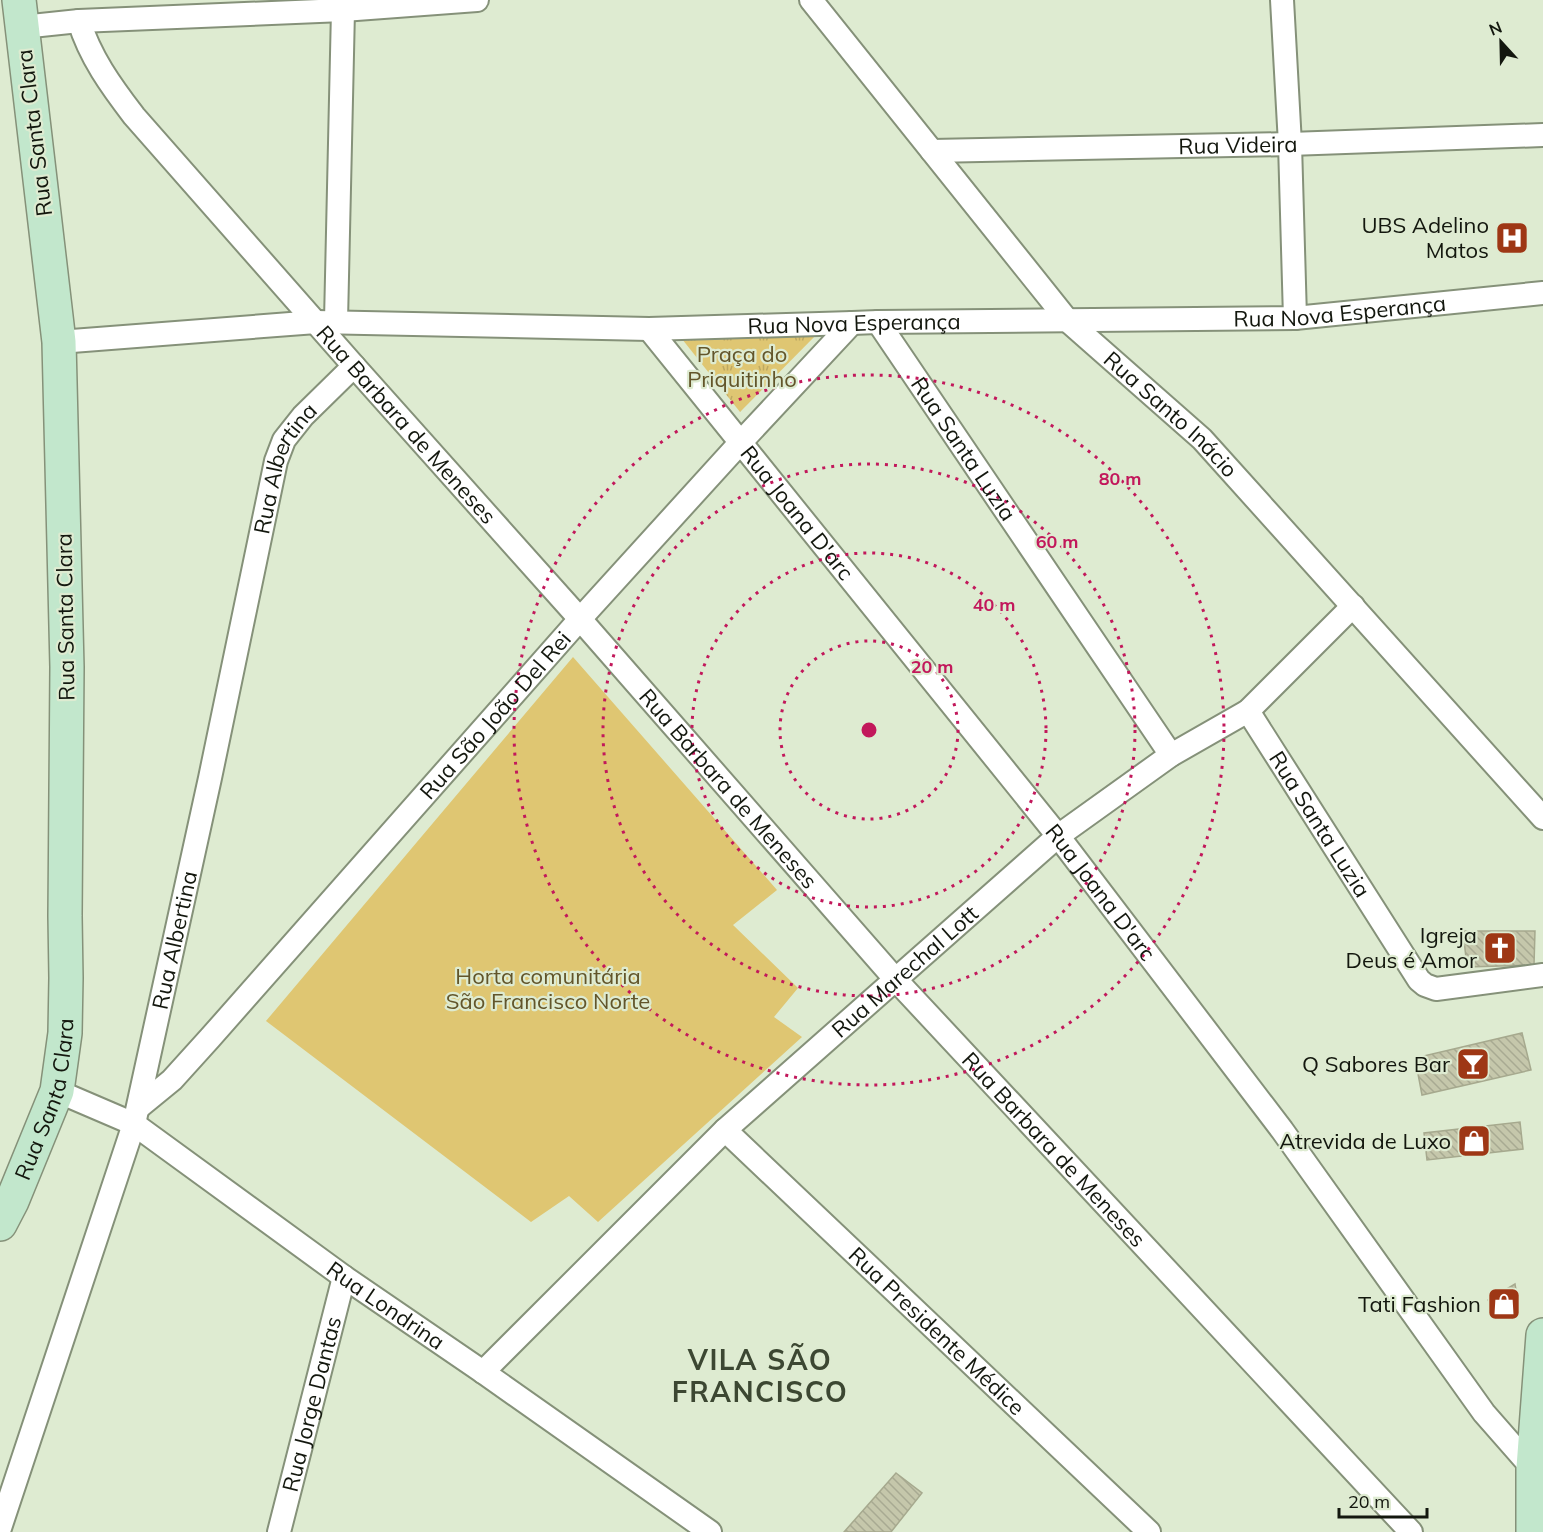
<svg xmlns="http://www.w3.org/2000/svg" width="1543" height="1532" font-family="Mulish,sans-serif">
	<defs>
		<pattern id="grass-tufts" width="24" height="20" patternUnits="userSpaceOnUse" patternTransform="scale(1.5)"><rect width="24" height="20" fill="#dfc672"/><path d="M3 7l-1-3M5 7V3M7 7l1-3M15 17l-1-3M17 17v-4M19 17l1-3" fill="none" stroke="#bea962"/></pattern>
		<pattern id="building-back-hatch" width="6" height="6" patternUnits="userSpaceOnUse" patternTransform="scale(1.5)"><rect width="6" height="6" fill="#c5c7ab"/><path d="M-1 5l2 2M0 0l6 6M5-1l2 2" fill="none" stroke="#a8aa92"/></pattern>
	</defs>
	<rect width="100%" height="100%" fill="#deebd1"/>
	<path fill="url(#grass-tufts)" d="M820,331L740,412L682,339Z"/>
	<path fill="#dfc672" d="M573,657L777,890L733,925L798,988L774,1017L802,1037L598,1222L569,1196L531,1222L266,1021Z"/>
	<g fill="url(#building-back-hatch)" stroke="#a6a98e" stroke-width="1.5">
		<path d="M1463,931H1535L1534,965L1467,967Z"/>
		<path d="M1522,1033L1531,1070L1422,1095L1415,1058Z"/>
		<path d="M1520,1122L1523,1149L1427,1160L1424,1133Z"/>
		<path d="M1515,1284L1519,1308L1500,1319L1488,1300Z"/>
		<path d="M896,1473L922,1493L891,1532H844Z"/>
	</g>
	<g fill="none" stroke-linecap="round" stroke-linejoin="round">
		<defs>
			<g id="street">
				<path id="s1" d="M811,0L1068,321L1202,439L1543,818"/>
				<path d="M1282,0L1290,144L1295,318"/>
				<path id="s2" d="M79,21C90,57 111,86 134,116L354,366L580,619L896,980L1411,1532"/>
				<path d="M22,27L79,21L343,10L477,0"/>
				<path id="s3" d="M932,151L1290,144L1543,135"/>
				<path d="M336,321L343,10L341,0"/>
				<path id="s4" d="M878,322L1171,755"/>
				<path id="s5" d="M649,329L1058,836L1282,1130L1484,1413L1527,1462L1533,1468L1542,1467"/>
				<path id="s6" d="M59,342L316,322L649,329L852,323L878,322L1295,318L1543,293"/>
				<path id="s7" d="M1248,711L1419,980L1425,985L1436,989L1543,975"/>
				<path id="s8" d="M57,1091L134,1124L344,1277L483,1372L710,1532"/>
				<path id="s9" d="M139,1107L172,1080L210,1038L580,619L740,443L852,323"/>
				<path id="s10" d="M725,1130L1149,1532"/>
				<path id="s11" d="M483,1372L725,1130L1058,836L1171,755L1248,711L1353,606"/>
				<path id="s12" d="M0,1528L134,1124L210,778L276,461L284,440L303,416L354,366"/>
				<path id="s13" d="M279,1532L344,1277"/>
			</g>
			<g id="secondary">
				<path id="s14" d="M0,1224L12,1201L57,1091L65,1033L66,978L65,916L67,667L59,342L19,0"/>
				<path d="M1533,1532V1468L1543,1335"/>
			</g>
		</defs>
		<use href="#street" stroke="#859179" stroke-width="26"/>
		<use href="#secondary" stroke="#859179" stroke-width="36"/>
		<use href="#street" stroke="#fff" stroke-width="22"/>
		<use href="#secondary" stroke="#c2e7cc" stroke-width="33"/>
	</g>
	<g fill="none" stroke="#c2185b" stroke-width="3" stroke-dasharray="3 6">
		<circle cx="869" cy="730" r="89"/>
		<circle cx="869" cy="730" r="177"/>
		<circle cx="869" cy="730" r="266"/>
		<circle cx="869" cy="730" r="355"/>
	</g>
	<defs>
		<symbol id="hospital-square" viewBox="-11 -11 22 22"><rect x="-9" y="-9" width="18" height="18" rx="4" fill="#9e3715" stroke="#deebd1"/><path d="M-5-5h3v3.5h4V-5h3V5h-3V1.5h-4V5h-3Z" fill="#fff"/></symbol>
		<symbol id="church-square" viewBox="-11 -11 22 22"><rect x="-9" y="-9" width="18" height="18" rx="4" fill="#9e3715" stroke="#deebd1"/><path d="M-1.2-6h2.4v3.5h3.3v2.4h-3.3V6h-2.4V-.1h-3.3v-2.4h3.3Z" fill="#fff"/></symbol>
		<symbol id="bar-square" viewBox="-11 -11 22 22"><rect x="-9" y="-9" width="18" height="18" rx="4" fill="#9e3715" stroke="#deebd1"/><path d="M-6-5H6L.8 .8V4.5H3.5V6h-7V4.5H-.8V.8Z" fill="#fff"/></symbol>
		<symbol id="shop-square" viewBox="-11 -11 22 22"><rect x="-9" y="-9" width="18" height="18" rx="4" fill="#9e3715" stroke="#deebd1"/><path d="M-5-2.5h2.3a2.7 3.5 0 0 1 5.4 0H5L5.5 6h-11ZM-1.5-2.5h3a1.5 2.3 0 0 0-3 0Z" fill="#fff"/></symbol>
	</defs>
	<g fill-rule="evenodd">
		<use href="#hospital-square" x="1493" y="219" width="38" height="38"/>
		<use href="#church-square" x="1481" y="929" width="38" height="38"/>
		<use href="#bar-square" x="1454" y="1045" width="38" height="38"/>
		<use href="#shop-square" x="1455" y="1122" width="38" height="38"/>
		<use href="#shop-square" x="1485" y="1285" width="38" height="38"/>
	</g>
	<g text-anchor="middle" stroke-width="4.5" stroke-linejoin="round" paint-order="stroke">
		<g font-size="22" fill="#13170e" stroke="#deebd1">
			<text transform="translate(34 133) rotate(-97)" y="8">Rua Santa Clara</text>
			<text dy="8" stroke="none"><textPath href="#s3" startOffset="306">Rua Videira</textPath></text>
			<text dy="8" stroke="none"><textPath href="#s6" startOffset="1282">Rua Nova Esperança</textPath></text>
			<text dy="8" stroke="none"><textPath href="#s6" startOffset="796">Rua Nova Esperança</textPath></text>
			<text dy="8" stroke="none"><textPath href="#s1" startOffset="550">Rua Santo Inácio</textPath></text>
			<text dy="8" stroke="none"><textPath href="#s2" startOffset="522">Rua Barbara de Meneses</textPath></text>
			<text dy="8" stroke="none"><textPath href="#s4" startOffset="153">Rua Santa Luzia</textPath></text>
			<text dy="8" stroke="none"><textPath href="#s12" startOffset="1100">Rua Albertina</textPath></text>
			<text dy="8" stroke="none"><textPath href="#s5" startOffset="236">Rua Joana D'arc</textPath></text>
			<text transform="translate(65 617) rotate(-91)" y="8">Rua Santa Clara</text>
			<text dy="8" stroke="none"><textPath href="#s9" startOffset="530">Rua São João Del Rei</textPath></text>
			<text dy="8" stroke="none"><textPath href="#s2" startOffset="1008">Rua Barbara de Meneses</textPath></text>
			<text dy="8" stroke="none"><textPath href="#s7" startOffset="134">Rua Santa Luzia</textPath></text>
			<text dy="8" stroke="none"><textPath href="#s5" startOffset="722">Rua Joana D'arc</textPath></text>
			<text dy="8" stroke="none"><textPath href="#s12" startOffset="614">Rua Albertina</textPath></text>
			<text dy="8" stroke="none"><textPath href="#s11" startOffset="582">Rua Marechal Lott</textPath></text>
			<text dy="8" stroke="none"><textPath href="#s14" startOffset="134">Rua Santa Clara</textPath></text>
			<text dy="8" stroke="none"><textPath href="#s2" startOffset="1494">Rua Barbara de Meneses</textPath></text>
			<text dy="8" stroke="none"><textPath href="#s8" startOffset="394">Rua Londrina</textPath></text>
			<text dy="8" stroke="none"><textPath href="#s10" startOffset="292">Rua Presidente Médice</textPath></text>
			<text dy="8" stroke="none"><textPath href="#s13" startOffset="132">Rua Jorge Dantas</textPath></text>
		</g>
		<g font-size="22" fill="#13170e" stroke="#deebd1" text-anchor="end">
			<text x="1489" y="233">UBS Adelino<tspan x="1489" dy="25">Matos</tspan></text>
			<text x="1477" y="943">Igreja<tspan x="1477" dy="25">Deus é Amor</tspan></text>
			<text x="1450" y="1072">Q Sabores Bar</text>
			<text x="1451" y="1149">Atrevida de Luxo</text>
			<text x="1481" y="1312">Tati Fashion</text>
		</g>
		<g font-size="22" fill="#62552a" stroke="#deebd1">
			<text x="742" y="362">Praça do<tspan x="742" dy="25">Priquitinho</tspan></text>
			<text x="548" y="984">Horta comunitária<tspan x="548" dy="25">São Francisco Norte</tspan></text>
		</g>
		<g font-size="28" font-weight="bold" letter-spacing="1.5" fill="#3c4732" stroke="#deebd1">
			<text x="760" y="1370">VILA SÃO<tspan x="760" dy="32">FRANCISCO</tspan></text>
		</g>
	</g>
	<circle cx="869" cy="730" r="9" fill="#c2185b" stroke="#deebd1" stroke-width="3"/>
	<g font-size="18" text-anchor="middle" font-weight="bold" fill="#c2185b" stroke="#deebd1" stroke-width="4.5" stroke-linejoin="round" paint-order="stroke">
		<text x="1120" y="485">80 m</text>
		<text x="1057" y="548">60 m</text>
		<text x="994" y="611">40 m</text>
		<text x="932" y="673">20 m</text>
	</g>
	<g transform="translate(1501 42) rotate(338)" stroke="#deebd1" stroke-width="4.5" paint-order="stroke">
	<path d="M0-4.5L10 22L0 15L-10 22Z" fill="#13170e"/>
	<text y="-9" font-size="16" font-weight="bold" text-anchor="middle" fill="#13170e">N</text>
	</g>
	<path d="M1339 1508v9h88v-9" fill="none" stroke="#13170e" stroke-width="3"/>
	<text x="1348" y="1508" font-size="18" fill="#13170e" stroke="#deebd1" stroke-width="4.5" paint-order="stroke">20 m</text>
</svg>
